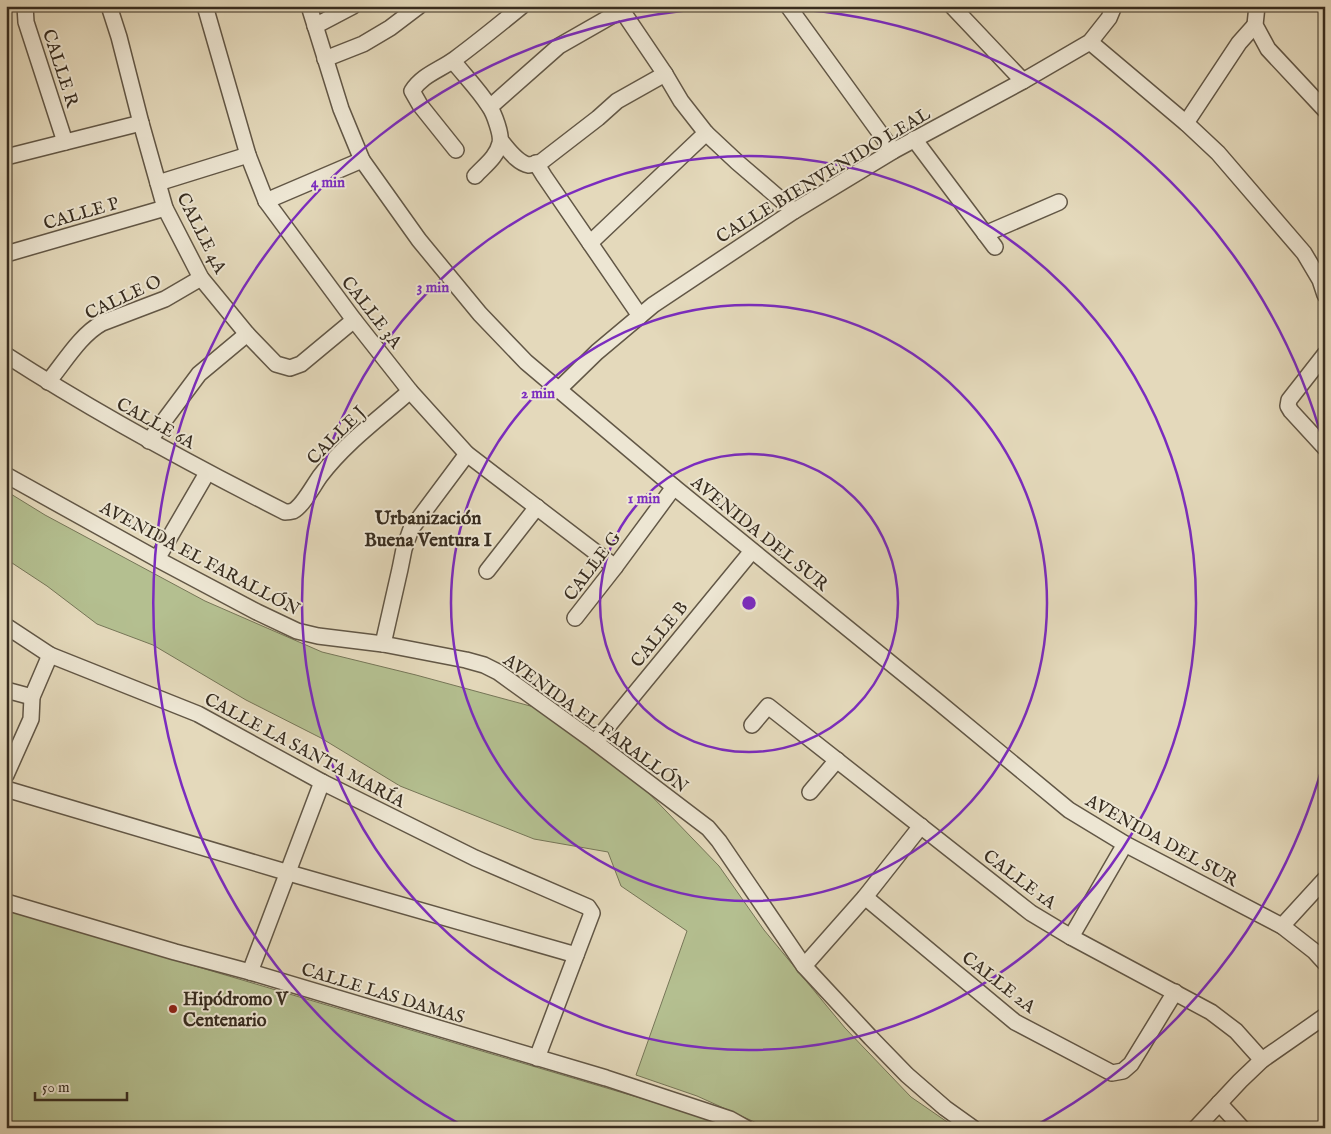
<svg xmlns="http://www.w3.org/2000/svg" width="1331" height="1134" font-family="'IM FELL English',serif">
	<rect width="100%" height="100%" fill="#e4d9bb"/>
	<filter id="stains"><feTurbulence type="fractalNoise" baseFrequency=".004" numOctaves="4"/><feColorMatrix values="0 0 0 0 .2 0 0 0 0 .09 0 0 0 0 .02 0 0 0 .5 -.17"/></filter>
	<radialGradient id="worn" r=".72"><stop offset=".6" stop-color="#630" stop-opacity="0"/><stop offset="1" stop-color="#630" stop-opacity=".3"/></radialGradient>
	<g fill="#b4bf90" stroke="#767658">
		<path d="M6,491L45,515L205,601L322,652L416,675L556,713L612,755L719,866L764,930L845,1028L911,1097L956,1128H764L759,1124L697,1096L636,1075L687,931L621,886L608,852L534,839L400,786L321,738L246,700L153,645L97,624L47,586L6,559Z"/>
		<path d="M6,910L674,1108L713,1121L726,1128H6Z"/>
	</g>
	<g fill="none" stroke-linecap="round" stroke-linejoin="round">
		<defs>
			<g id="minor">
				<path d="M25,6L26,22L65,142"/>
				<path d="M109,6L119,37L141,123L165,208L201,278L247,334L276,364L290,368L301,364L354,320"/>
				<path d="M205,6L248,155L266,201L354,320L410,391L467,454L615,567"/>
				<path d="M309,6L341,109L362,160L419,240L480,314L526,362L674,487L936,700L1069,810L1125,844L1282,926L1314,951L1325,963"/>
				<path d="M619,6L665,74L681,101L706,133L737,162L794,211"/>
				<path d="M788,6L893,151"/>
				<path d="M952,6L1023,81"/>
				<path d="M1257,6L1255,25L1268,49L1325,110"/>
				<path d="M315,26L353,6"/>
				<path d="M1090,42L1186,123L1218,153L1304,253L1320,280L1325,295"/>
				<path d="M325,59L363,44L390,28L419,6"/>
				<path d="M453,61C465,76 479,90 489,106C494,113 502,135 500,143C497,157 484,166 475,176"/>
				<path d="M490,107L559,46L622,10"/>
				<path d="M1186,123L1239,43L1255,25"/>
				<path d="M914,139L995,247"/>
				<path d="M501,141C508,149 517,163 529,165C533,165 537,163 541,162L598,118L617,101L665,74"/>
				<path d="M456,150L420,105L412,91C422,75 440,70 455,59C478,42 500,24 522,6"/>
				<path d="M6,157L141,123"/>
				<path d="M536,163L544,176L640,316"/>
				<path d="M158,183L248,155"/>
				<path d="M266,201L362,160"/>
				<path d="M985,234L1059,202"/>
				<path d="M590,243L706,133"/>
				<path d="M6,254L165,208"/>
				<path d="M1325,354L1289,400L1288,406L1291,411L1325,448"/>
				<path d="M6,355C96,413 190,464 285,512C288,512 290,512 293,511C303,506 314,484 321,475C345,443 380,418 410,391"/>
				<path d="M48,382C64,363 80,335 102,323L165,299L201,278"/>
				<path d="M558,390L597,352L653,305L794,211L893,151L1023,81L1090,42L1109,18L1114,6"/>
				<path d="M149,441L199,374L247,334"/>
				<path d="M6,475L157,559L257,612L297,631L318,636L383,644L466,660L484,665L498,672L595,742L708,828L719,841L804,966L871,1038L907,1075L945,1108L973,1128"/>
				<path d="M157,559L207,473"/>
				<path d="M487,571L537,507"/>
				<path d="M575,618L615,567L674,487"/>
				<path d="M6,626L50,655L198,714L322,782L475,858L588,907L592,913L537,1058"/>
				<path d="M383,644L400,569L404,549L411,529L467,454"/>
				<path d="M6,690L32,697"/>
				<path d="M752,725L768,706L1031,913L1071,937L1211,1012L1236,1031L1262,1060"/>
				<path d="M595,742L752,551"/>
				<path d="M6,775L31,719L32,697L50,655"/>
				<path d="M6,789L289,873L576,955"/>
				<path d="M810,792L837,760"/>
				<path d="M865,897L1015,1022L1112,1073L1123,1071L1131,1064L1175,992"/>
				<path d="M6,902L175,952L250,972L606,1078L730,1119L746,1128"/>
				<path d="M1282,926L1325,879"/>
				<path d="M1071,937L1125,844"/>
				<path d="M804,966L865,897L921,826"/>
				<path d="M250,972L322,782"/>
				<path d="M1219,1103L1242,1128"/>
				<path d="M1196,1128L1240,1081L1262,1060L1325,1016"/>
			</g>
		</defs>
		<use href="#minor" stroke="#625746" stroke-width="18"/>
		<use href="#minor" stroke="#ede6d3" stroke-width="15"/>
	</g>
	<g fill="none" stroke="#7b2cbf" stroke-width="2.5">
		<circle cx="749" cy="603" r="149"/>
		<circle cx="749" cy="603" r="298"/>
		<circle cx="749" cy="603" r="447"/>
		<path d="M1325 757A596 596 0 0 1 1033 1127M465 1127A596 596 0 1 1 1325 449"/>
	</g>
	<circle fill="#8f2418" stroke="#ede6d3" stroke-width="2" cx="173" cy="1009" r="5"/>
	<g text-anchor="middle" stroke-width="4" stroke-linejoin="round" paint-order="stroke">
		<g font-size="18" fill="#372c1f" stroke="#ede6d3">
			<text transform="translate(61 68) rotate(72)" y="6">CALLE R</text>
			<text transform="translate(823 175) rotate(-31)" y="6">CALLE BIENVENIDO LEAL</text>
			<text transform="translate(81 213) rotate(-16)" y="6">CALLE P</text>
			<text transform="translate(202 233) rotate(63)" y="6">CALLE 4A</text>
			<text transform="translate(123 297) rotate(-25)" y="6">CALLE O</text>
			<text transform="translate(372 312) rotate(52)" y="6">CALLE 3A</text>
			<text transform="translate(156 423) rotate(29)" y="6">CALLE 6A</text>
			<text transform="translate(336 435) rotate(-45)" y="6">CALLE J</text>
			<text transform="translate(760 533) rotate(39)" y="6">AVENIDA DEL SUR</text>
			<text transform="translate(200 558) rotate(28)" y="6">AVENIDA EL FARALLÓN</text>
			<text transform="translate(592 566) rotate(-53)" y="6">CALLE G</text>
			<text transform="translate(659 634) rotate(-51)" y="6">CALLE B</text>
			<text transform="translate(596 723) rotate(36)" y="6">AVENIDA EL FARALLÓN</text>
			<text transform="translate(305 750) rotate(28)" y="6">CALLE LA SANTA MARÍA</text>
			<text transform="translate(1162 840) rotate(29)" y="6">AVENIDA DEL SUR</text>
			<text transform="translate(1020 879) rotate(37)" y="6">CALLE 1A</text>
			<text transform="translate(999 982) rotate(38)" y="6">CALLE 2A</text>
			<text transform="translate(383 993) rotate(17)" y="6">CALLE LAS DAMAS</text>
		</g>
		<g font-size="18" font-weight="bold" fill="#372c1f" stroke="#ede6d3" text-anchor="start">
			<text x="183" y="1005">Hipódromo V<tspan x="183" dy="21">Centenario</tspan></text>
		</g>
		<g font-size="19" font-weight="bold" fill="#372c1f" stroke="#ede6d3">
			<text x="428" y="524">Urbanización<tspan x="428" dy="22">Buena Ventura I</tspan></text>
		</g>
	</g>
	<circle cx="749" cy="603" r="8" fill="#7b2cbf" stroke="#ede6d3" stroke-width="2.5"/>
	<g font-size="15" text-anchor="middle" font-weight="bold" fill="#7b2cbf" stroke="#ede6d3" stroke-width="4" stroke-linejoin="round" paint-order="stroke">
		<text x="328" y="187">4 min</text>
		<text x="433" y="292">3 min</text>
		<text x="538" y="398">2 min</text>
		<text x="644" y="503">1 min</text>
	</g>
	<rect width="1331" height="1134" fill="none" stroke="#e4d9bb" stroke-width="25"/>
	<rect x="8" y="8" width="1316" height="1119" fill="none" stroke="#372c1f" stroke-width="2.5"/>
	<rect x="12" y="12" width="1306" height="1109" fill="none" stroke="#372c1f"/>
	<path d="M35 1092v8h92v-8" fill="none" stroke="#372c1f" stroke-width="2.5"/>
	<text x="42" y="1092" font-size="15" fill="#372c1f" stroke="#ede6d3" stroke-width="4" paint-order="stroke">50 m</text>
	<rect width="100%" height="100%" filter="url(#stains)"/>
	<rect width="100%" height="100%" fill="url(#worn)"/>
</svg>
